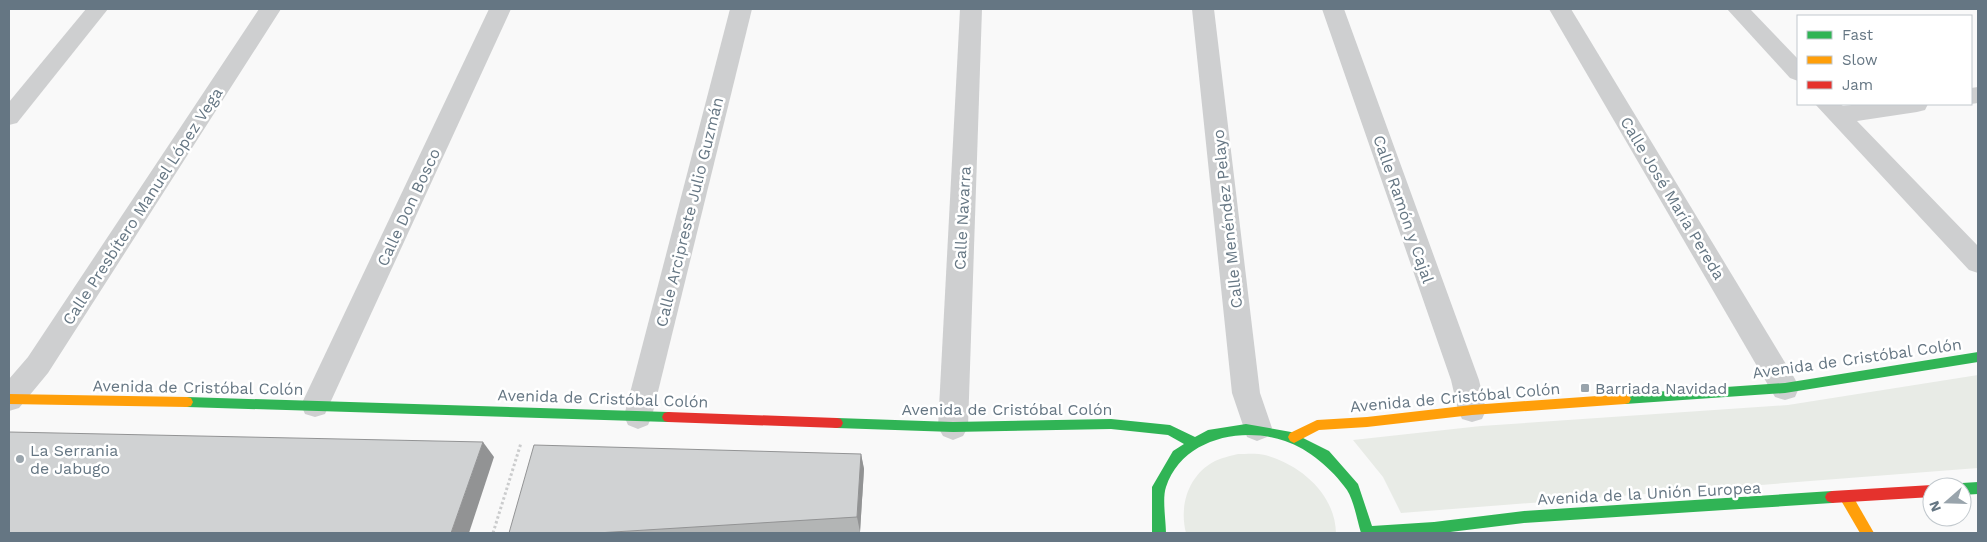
<svg xmlns="http://www.w3.org/2000/svg" width="1987" height="542" font-family="'Work Sans',sans-serif">
	<rect width="100%" height="100%" fill="#f9f9f9"/>
	<g fill="#e8ebe6">
		<path d="M1978,375V468L1401,513L1383,477L1353,440L1481,426L1788,405Z"/>
		<path d="M1238,454C1246,454 1257,453 1265,455C1301,465 1335,494 1336,533H1186C1179,506 1188,475 1215,461C1221,458 1230,456 1238,454Z"/>
	</g>
	<g fill="none" stroke-linecap="round" stroke-linejoin="round">
		<path stroke="#cbcccd" stroke-width="3" stroke-dasharray="2.5 2.5" stroke-linecap="butt" d="M493,533L521,443"/>
		<g fill="#cecfd0" fill-rule="evenodd">
			<path d="M86,9H108L17,123L9,125V102Z"/>
			<path d="M259,9H281L48,373L19,408L9,411V379L28,357Z"/>
			<path d="M489,9H511L325,414L315,417L305,414L301,405Z"/>
			<path d="M730,9H752L652,416L648,425L638,429L628,425L624,416Z"/>
			<path d="M960,9H982L968,427L963,436L953,440L943,436L938,427Z"/>
			<path d="M1192,9H1214L1260,393L1272,428L1267,437L1257,441L1247,437L1232,393Z"/>
			<path d="M1322,9H1344L1479,380L1486,410L1482,419L1472,422L1462,419L1458,410L1451,380Z"/>
			<path d="M1549,9H1571L1795,379L1799,388L1795,397L1785,400L1775,397Z"/>
			<path d="M1727,9H1750L1798,59V81L1790,78Z"/>
			<path d="M1978,87V103L1971,104H1970L1971,88Z"/>
			<path d="M1815,104H1840L1843,106L1860,104H1928L1925,110L1917,112L1857,121L1978,246V273L1969,270Z"/>
		</g>
		<g fill="#30b455" fill-rule="evenodd">
			<path d="M1978,352V362L1785,393L1625,404L1621,403L1619,399L1621,395L1625,394L1785,383Z"/>
			<path d="M187,397L668,412L672,413L674,417L672,421L668,422L187,407L183,406L181,402L183,398Z"/>
			<path d="M837,418L953,422L1111,419L1170,425L1195,437L1208,430L1246,424L1291,432L1329,451L1358,484L1372,526L1434,522L1524,511L1832,491L1837,493L1839,497L1837,501L1832,503L1524,523L1442,533H1361C1357,520 1354,501 1347,490C1332,469 1309,449 1285,441C1241,426 1182,439 1166,487C1162,498 1166,521 1166,533H1152V487L1173,451L1184,444L1168,435L1111,429L953,432L837,428L833,427L831,423L833,419Z"/>
			<path d="M1978,482V494L1962,495V487H1956L1962,483Z"/>
		</g>
		<g fill="#ff9f0a" fill-rule="evenodd">
			<path d="M9,394L187,397L191,398L193,402L191,406L187,407L9,404Z"/>
			<path d="M1625,394L1629,395L1631,399L1629,403L1625,404L1472,415L1367,427L1319,430L1294,443L1290,441L1288,437L1290,433L1317,420L1367,417L1472,405Z"/>
			<path d="M1846,491L1851,493L1874,533H1860L1839,497L1841,493Z"/>
		</g>
		<g fill="#e5322d" fill-rule="evenodd">
			<path d="M668,412L837,418L841,419L843,423L841,427L837,428L668,422L664,421L662,417L664,413Z"/>
			<path d="M1932,485L1937,487H1932V497L1832,503L1827,501L1825,497L1827,493L1832,491Z"/>
		</g>
	</g>
	<path fill="#b3b5b5" d="M861,454L864,469L860,532L833,533H509Z"/>
	<g fill="#929394">
		<path d="M483,442L494,457L469,533H451Z"/>
		<path d="M861,454L864,469L860,532L857,517Z"/>
	</g>
	<g fill="#d0d2d3" stroke="#929394">
		<path d="M9,432L483,442L451,533H9Z"/>
		<path d="M534,445L861,454L857,517L597,533H509Z"/>
	</g>
	<g fill="#99a4ac" stroke="#fff" stroke-width="2">
		<rect x="1580" y="383" width="10" height="10" rx="2.5"/>
		<circle cx="20" cy="459" r="5"/>
	</g>
	<g text-anchor="middle" stroke-width="5" stroke-linejoin="round" paint-order="stroke">
		<g font-size="16" fill="#657683" stroke="#fff">
			<text transform="translate(1673 198) rotate(59)" y="6">Calle José María Pereda</text>
			<text transform="translate(142 206) rotate(-57)" y="6">Calle Presbítero Manuel López Vega</text>
			<text transform="translate(408 207) rotate(-65)" y="6">Calle Don Bosco</text>
			<text transform="translate(1404 209) rotate(71)" y="6">Calle Ramón y Cajal</text>
			<text transform="translate(689 212) rotate(-76)" y="6">Calle Arcipreste Julio Guzmán</text>
			<text transform="translate(962 218) rotate(-87)" y="6">Calle Navarra</text>
			<text transform="translate(1227 219) rotate(-96)" y="6">Calle Menéndez Pelayo</text>
			<text transform="translate(1857 358) rotate(-8)" y="6">Avenida de Cristóbal Colón</text>
			<text transform="translate(198 387) rotate(1)" y="6">Avenida de Cristóbal Colón</text>
			<text transform="translate(1455 397) rotate(-5)" y="6">Avenida de Cristóbal Colón</text>
			<text transform="translate(603 398) rotate(2)" y="6">Avenida de Cristóbal Colón</text>
			<text x="1007" y="415">Avenida de Cristóbal Colón</text>
			<text transform="translate(1649 493) rotate(-3)" y="6">Avenida de la Unión Europea</text>
		</g>
		<g font-size="16" fill="#657683" stroke="#fff" text-anchor="start">
			<text x="1595" y="394">Barriada Navidad</text>
			<text x="30" y="456">La Serrania<tspan x="30" dy="18">de Jabugo</tspan></text>
		</g>
	</g>
	<rect width="1987" height="542" fill="none" stroke="#657683" stroke-width="20"/>
	<rect x="1797" y="15" width="175" height="90" fill="#ffffff" stroke="#c1c8cd"/>
	<rect x="1807" y="31" width="25" height="8" fill="#30b455" stroke="#c1c8cd"/>
	<text x="1842" y="40" font-size="15" fill="#657683">Fast</text>
	<rect x="1807" y="56" width="25" height="8" fill="#ff9f0a" stroke="#c1c8cd"/>
	<text x="1842" y="65" font-size="15" fill="#657683">Slow</text>
	<rect x="1807" y="81" width="25" height="8" fill="#e5322d" stroke="#c1c8cd"/>
	<text x="1842" y="90" font-size="15" fill="#657683">Jam</text>
	<g transform="translate(1947 502) rotate(250)"><circle r="24" fill="#ffffff" stroke="#c1c8cd"/>
	<path d="M0-4L9 19L0 12L-9 19Z" fill="#99a4ac"/>
	<text y="-8" font-size="14" font-weight="bold" text-anchor="middle" fill="#657683">N</text>
	</g>
</svg>
